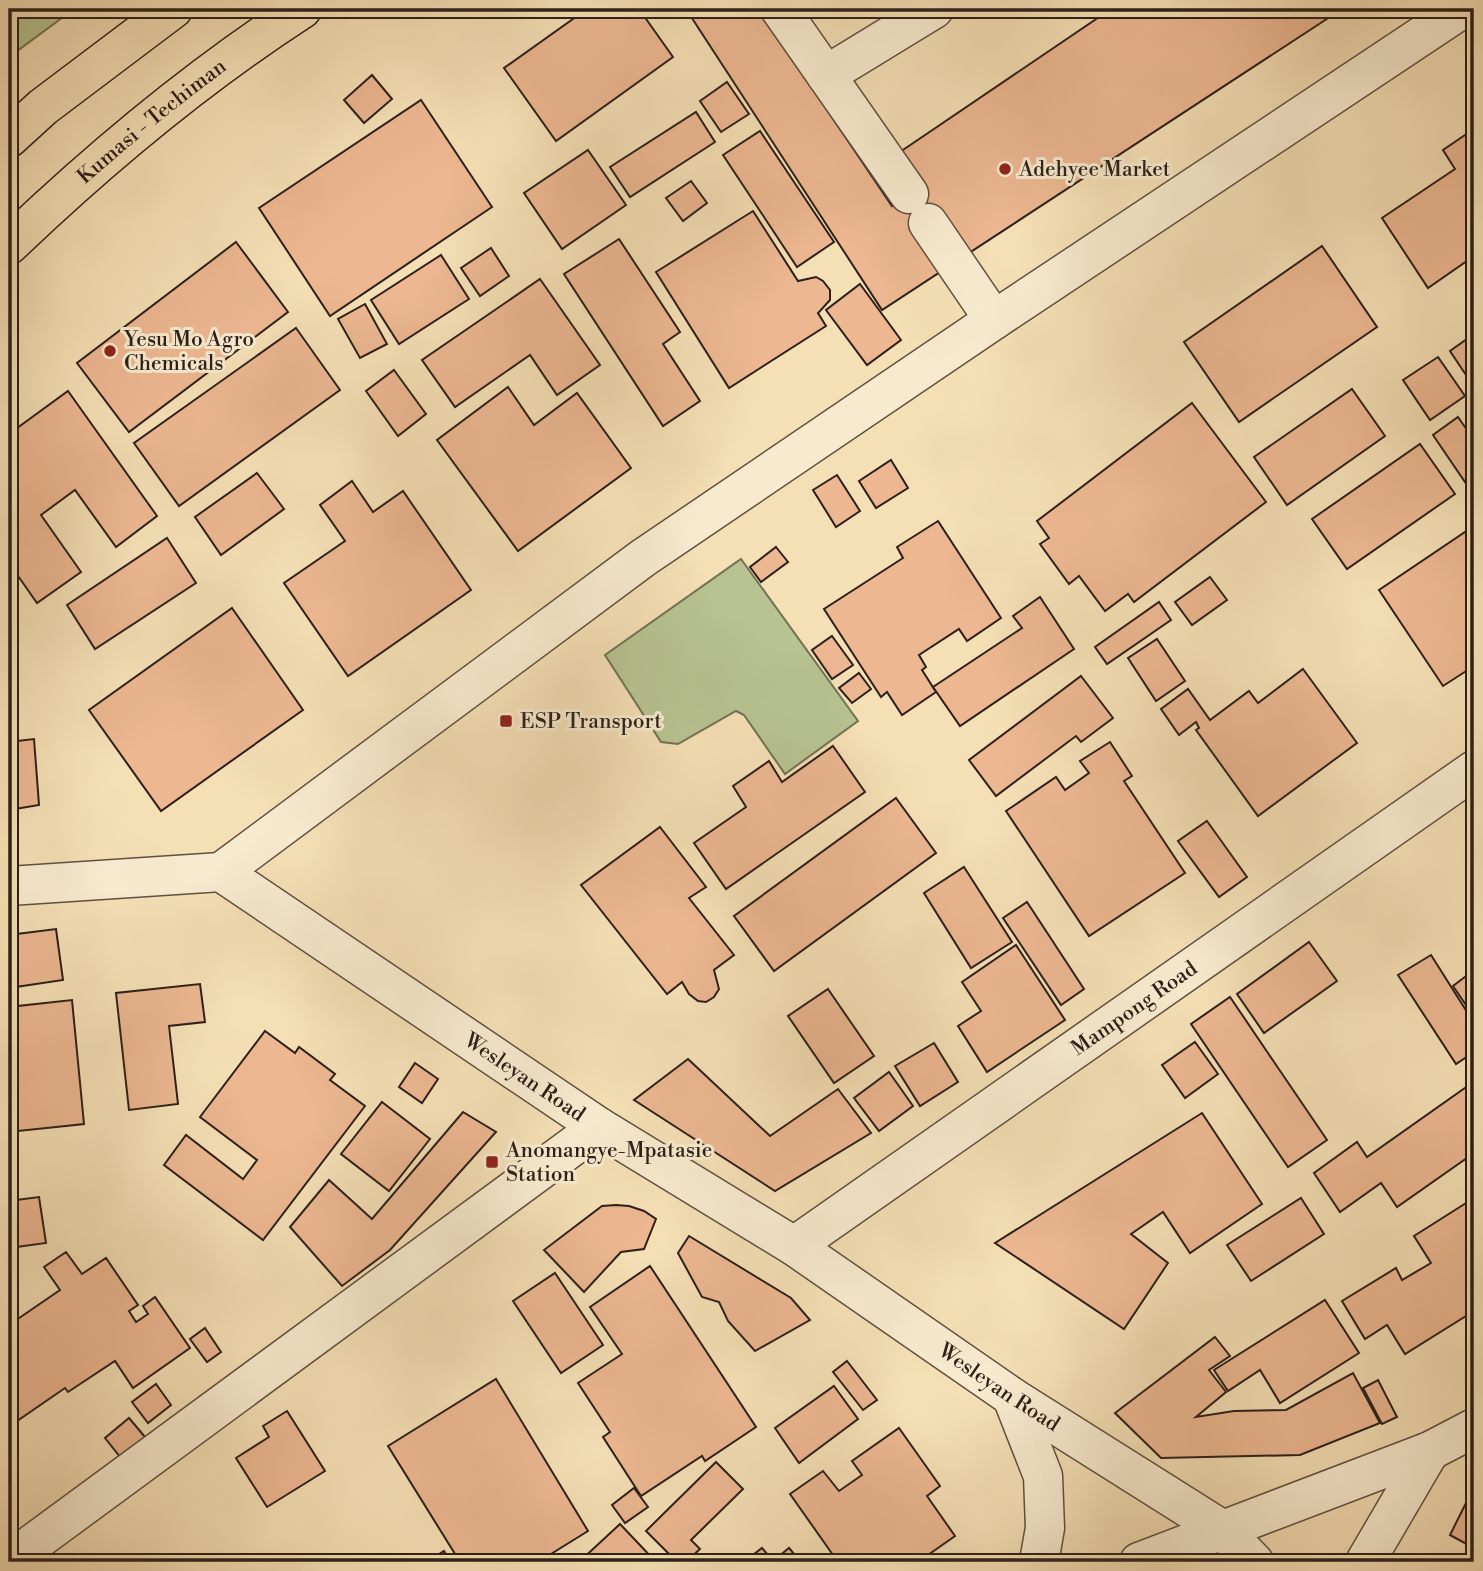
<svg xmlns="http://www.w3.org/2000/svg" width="1483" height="1571" font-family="'Libre Bodoni',serif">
	<rect width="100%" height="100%" fill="#f5dfb5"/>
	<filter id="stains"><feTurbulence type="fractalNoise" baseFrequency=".00286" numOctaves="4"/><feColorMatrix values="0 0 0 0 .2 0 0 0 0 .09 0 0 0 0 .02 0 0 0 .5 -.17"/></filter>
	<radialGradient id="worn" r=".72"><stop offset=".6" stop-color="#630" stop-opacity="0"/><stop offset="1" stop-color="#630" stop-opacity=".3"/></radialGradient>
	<g fill="#b7c391" stroke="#727255" stroke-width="2">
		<path d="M9,9H74L9,57Z"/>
		<path d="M741,559L858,721L785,774L744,715L736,711L678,744L661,742L605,655Z"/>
	</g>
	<g fill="#ecb791" stroke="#2d2019" stroke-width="2">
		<path d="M587,9H639L673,57L556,141L504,68Z"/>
		<path d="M686,9H759L892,206L922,185L900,152L1111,9H1342L882,310Z"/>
		<path d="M372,75L392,99L364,123L344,100Z"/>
		<path d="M727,82L749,114L721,132L700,101Z"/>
		<path d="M421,100L492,207L330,316L259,208Z"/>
		<path d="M696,112L715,142L630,197L610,167Z"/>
		<path d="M1474,129V256L1428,288L1382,218L1455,169L1443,150Z"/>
		<path d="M760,131L834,242L797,267L723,155Z"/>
		<path d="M588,150L626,205L562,249L524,193Z"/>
		<path d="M691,181L707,203L683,221L666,198Z"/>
		<path d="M753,211L798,281L816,277L823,281L830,290V300L818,313L826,326L729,388L656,272Z"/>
		<path d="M619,239L680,332L663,344L700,401L663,426L564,274Z"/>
		<path d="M236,242L288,312L129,432L77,363Z"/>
		<path d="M1322,246L1377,327L1239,422L1184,342Z"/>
		<path d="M491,248L509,276L480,296L461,268Z"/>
		<path d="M441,255L469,299L399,344L371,300Z"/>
		<path d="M540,279L600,365L557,395L530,355L455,407L422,360Z"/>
		<path d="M860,284L901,340L867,365L826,310Z"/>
		<path d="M365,304L387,344L360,358L338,319Z"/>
		<path d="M296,328L340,390L179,506L134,443Z"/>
		<path d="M1474,334V387L1450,351Z"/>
		<path d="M1438,357L1465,396L1430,420L1403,380Z"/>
		<path d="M394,370L426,414L398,436L366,391Z"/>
		<path d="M508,387L534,425L577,393L631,468L518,551L437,440Z"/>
		<path d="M1352,389L1385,436L1287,505L1254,457Z"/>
		<path d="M68,391L157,516L116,547L75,490L41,515L81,572L37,603L9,563V434Z"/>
		<path d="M1192,403L1266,502L1134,602L1128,594L1105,611L1079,576L1069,584L1040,544L1049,538L1037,521Z"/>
		<path d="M1458,417L1474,440V476L1465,482L1433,435Z"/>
		<path d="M1420,444L1455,494L1347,569L1312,519Z"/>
		<path d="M891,460L908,488L876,508L859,481Z"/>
		<path d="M257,473L284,509L221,555L195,517Z"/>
		<path d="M837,475L860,511L836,527L813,490Z"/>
		<path d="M352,481L373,512L403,491L471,590L348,676L284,583L345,541L320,505Z"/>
		<path d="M938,521L1001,618L967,641L959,629L919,655L926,667L922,670L936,692L902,715L887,692L881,697L824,609L903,558L897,547Z"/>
		<path d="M1474,526V666L1443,686L1379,590Z"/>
		<path d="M167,538L196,583L95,649L67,605Z"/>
		<path d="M776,547L788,562L761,582L750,567Z"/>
		<path d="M1210,577L1227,600L1192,625L1175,602Z"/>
		<path d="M1040,597L1074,649L960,726L933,687L1022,628L1013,616Z"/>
		<path d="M1159,602L1171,620L1107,664L1095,647Z"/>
		<path d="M232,608L303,710L161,811L89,710Z"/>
		<path d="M832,636L853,665L832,679L812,650Z"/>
		<path d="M1157,639L1185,681L1156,701L1128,658Z"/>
		<path d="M1303,669L1357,743L1258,816L1196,730L1199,728L1196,722L1179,735L1161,709L1188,689L1210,720L1249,691L1258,703Z"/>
		<path d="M859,673L871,689L852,703L839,688Z"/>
		<path d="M1081,676L1113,718L1081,742L1076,736L996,796L969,760Z"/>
		<path d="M34,739L39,805L9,810V742Z"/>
		<path d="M1110,742L1132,776L1124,781L1185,873L1089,936L1006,811L1056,777L1065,790L1089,773L1080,761Z"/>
		<path d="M833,746L865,792L726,889L694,843L746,807L733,786L769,761L782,782Z"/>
		<path d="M896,798L936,853L774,971L734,916Z"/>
		<path d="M1207,821L1247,877L1219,897L1178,841Z"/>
		<path d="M660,827L706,887L689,898L734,955L714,970L719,989L714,997L706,1002L698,1001L689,994L682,982L667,994L581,885Z"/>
		<path d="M964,867L1012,942L971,968L924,893Z"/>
		<path d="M1027,902L1084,989L1061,1005L1003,918Z"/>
		<path d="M56,929L63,980L9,988V935Z"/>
		<path d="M1309,942L1337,981L1264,1033L1237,994Z"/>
		<path d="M1016,945L1065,1020L987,1072L958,1026L981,1011L962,982Z"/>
		<path d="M1431,955L1474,1023V1052L1456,1064L1398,975Z"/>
		<path d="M1474,970V1017L1453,986Z"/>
		<path d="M200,984L205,1022L169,1026L178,1104L129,1110L116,993Z"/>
		<path d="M828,989L874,1056L834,1083L788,1016Z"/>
		<path d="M1230,997L1327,1140L1288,1167L1191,1024Z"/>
		<path d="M72,1000L84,1124L9,1132V1007Z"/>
		<path d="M265,1031L295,1053L299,1047L335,1074L330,1080L365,1106L263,1240L164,1165L186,1135L243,1179L257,1160L200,1117Z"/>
		<path d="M1195,1042L1218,1074L1185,1098L1162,1065Z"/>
		<path d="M934,1043L958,1082L920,1106L895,1066Z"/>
		<path d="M688,1059L770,1136L838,1089L871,1133L775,1191L634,1100Z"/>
		<path d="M415,1063L438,1079L422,1103L399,1087Z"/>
		<path d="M889,1072L913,1106L879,1131L854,1098Z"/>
		<path d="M1472,1083L1474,1087V1153L1397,1207L1381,1183L1340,1212L1314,1173L1357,1142L1367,1157Z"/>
		<path d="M382,1102L430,1139L389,1191L341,1154Z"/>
		<path d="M463,1112L496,1132L390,1250L342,1286L290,1227L329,1180L372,1219Z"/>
		<path d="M1202,1113L1262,1204L1190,1253L1163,1212L1131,1234L1168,1263L1124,1329L995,1243Z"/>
		<path d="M39,1197L46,1243L9,1248V1201Z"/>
		<path d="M1301,1198L1324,1234L1251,1281L1227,1245Z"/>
		<path d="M1474,1198V1311L1405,1354L1387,1325L1365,1339L1342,1301L1396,1268L1402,1280L1431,1263L1414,1236Z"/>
		<path d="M616,1205L629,1206L644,1211L656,1219L644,1249L621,1252L584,1292L544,1250L602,1206Z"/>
		<path d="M689,1236L791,1298L810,1320L755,1351L728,1321L719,1302L702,1297L678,1253Z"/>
		<path d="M66,1252L82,1274L106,1258L138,1305L129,1311L136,1322L148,1314L143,1306L155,1297L190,1348L133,1388L115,1361L68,1392L65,1388L17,1421L9,1409V1325L60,1290L44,1267Z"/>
		<path d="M650,1266L756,1427L705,1461L702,1456L641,1496L603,1437L610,1432L578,1383L622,1354L590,1307Z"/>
		<path d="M555,1273L603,1345L561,1373L513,1301Z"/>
		<path d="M1325,1300L1359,1353L1280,1403L1260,1370L1228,1391L1214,1370Z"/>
		<path d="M205,1328L221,1352L207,1362L190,1339Z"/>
		<path d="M1215,1337L1230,1356L1209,1370L1226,1392L1196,1417L1234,1411L1286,1410L1353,1373L1380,1423L1300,1455L1161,1458L1115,1413Z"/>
		<path d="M847,1361L877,1400L863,1410L833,1372Z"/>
		<path d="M496,1379L588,1531L538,1562H460L388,1446Z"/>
		<path d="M1378,1380L1397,1417L1382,1424L1363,1388Z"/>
		<path d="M156,1384L171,1405L148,1423L132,1402Z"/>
		<path d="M834,1386L858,1419L799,1463L775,1428Z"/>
		<path d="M287,1411L325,1471L267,1507L236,1458L269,1437L263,1426Z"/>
		<path d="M129,1418L145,1437L121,1458L105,1438Z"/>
		<path d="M899,1428L940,1486L927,1496L955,1536L918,1562H838L790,1494L823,1471L839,1491L862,1475L852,1461Z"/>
		<path d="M716,1462L743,1489L691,1540L700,1549L686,1562H677L646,1531Z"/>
		<path d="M1474,1487V1548L1450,1535Z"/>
		<path d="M634,1488L648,1507L625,1523L612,1505Z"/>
		<path d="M620,1524L656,1562H579Z"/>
		<path d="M762,1548L773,1561L789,1548L801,1562H744Z"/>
		<path d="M444,1551L451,1562H427Z"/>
	</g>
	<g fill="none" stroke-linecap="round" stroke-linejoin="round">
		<defs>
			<g id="minor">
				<path d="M780,9L909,194"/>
				<path d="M826,75L934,9"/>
				<path d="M928,223L994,320"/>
				<path d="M221,872L643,558L994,320L1462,9"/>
				<path id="s1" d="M9,886L221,872L599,1127L794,1246L1012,1397L1223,1530L1254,1562"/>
				<path id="s2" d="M794,1246L1474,770"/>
				<path d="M1012,1397L1043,1476L1045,1528L1039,1562"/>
				<path d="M9,1561L599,1127"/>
				<path d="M1139,1562L1430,1451L1474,1428"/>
				<path d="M1365,1562L1430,1451"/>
			</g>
			<g id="major">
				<path d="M9,138L43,107L173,9"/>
				<path id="s3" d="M9,245C99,159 197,77 302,9"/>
			</g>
		</defs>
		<use href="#minor" stroke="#5f5040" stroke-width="41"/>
		<use href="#major" stroke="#2d2019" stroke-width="41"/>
		<use href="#minor" stroke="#f8eacf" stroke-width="38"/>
		<use href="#major" stroke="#f5dfb5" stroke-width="38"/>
	</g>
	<g fill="#8f2418" stroke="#f8eacf" stroke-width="2.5">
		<circle cx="1005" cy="169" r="7"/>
		<circle cx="110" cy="351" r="7"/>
		<rect x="499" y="714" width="14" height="14" rx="3.5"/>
		<rect x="485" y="1155" width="14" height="14" rx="3.5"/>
	</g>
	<g text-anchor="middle" stroke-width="6" stroke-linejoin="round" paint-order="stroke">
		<g font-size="21" fill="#2d2019" stroke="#f8eacf">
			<text dy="7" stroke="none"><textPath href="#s3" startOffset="189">Kumasi - Techiman</textPath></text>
			<text dy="7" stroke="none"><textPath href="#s2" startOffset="415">Mampong Road</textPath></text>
			<text dy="7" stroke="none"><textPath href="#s1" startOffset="579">Wesleyan Road</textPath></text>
			<text dy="7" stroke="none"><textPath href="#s1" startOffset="1146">Wesleyan Road</textPath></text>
		</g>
		<g font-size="21" fill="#2d2019" stroke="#f8eacf" text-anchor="start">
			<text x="1019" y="176">Adehyee Market</text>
			<text x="124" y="346">Yesu Mo Agro<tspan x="124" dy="24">Chemicals</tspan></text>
			<text x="520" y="728">ESP Transport</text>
			<text x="506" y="1157">Anomangye-Mpatasie<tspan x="506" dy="24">Station</tspan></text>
		</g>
	</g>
	<rect width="1483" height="1571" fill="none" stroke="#f5dfb5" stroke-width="35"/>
	<rect x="10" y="10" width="1462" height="1550" fill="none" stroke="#2d2019" stroke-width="3.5"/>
	<rect x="18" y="18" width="1448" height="1536" fill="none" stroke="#2d2019" stroke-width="2"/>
	<rect width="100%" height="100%" filter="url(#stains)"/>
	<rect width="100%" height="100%" fill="url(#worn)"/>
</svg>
